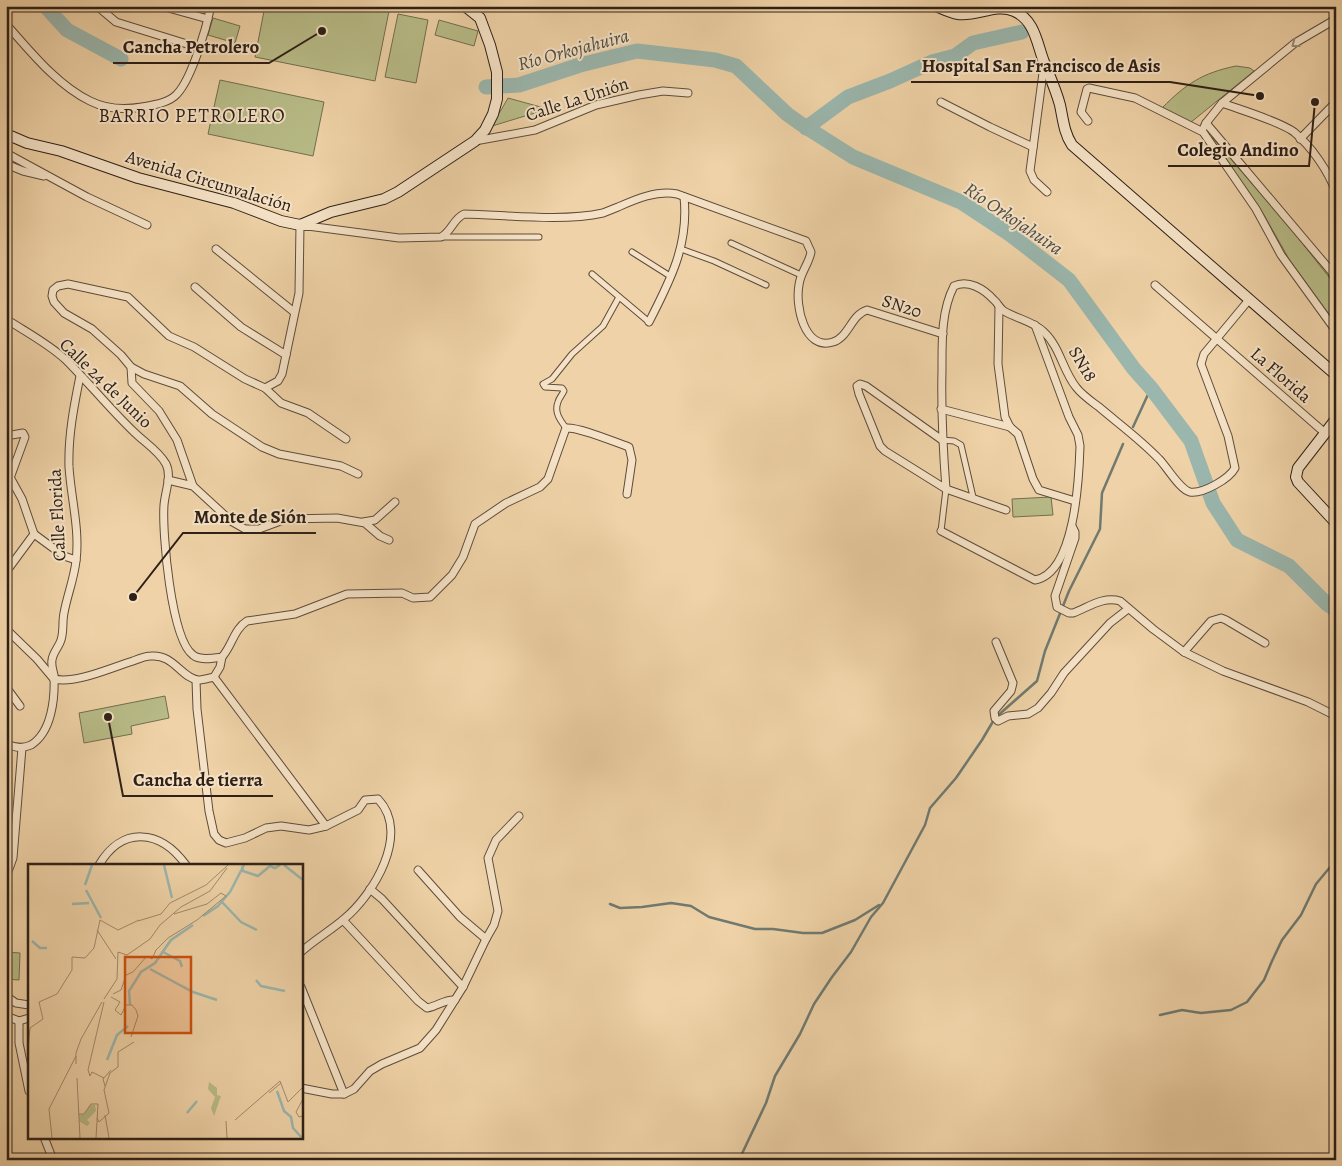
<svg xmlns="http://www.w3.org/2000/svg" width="1342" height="1166" font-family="Alegreya,serif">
	<rect width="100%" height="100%" fill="#efd2a7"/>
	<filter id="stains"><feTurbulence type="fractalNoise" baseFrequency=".004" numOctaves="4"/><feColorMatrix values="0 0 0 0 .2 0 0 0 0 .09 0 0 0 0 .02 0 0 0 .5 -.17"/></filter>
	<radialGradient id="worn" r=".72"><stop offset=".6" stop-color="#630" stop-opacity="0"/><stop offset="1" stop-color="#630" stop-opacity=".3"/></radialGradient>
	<g fill="#b8bc88" stroke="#736e50">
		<path d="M265,6H390L375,81L255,57Z"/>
		<path d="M398,14L428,20L416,83L385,77Z"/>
		<path d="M213,18L240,26L235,43L208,35Z"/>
		<path d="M439,20L478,31L474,46L435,35Z"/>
		<path d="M1236,66L1250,68L1254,71L1190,123L1162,108C1186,84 1202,73 1236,66Z"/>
		<path d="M220,80L324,102L313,156L208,134Z"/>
		<path d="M508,98L548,109L489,127L497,117Z"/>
		<path d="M1212,137L1292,230L1332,281L1336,291V324L1289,259L1264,215L1221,155Z"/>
		<path d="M1051,497L1053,515L1013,517L1012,499Z"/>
		<path d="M165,696L169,718L131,726L132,734L84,743L79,713Z"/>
		<path d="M6,952L20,953L19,980L6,979Z"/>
	</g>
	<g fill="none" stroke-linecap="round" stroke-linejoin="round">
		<g stroke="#6f7a71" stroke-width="2.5">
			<path d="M1133,427L1151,388"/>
			<path d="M610,904L620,908L642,907L671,903L691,906L709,917L755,929H773L803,933H822L855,920L879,905"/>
			<path d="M1160,1015L1182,1010L1201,1013L1231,1010L1247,1002L1264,980L1272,961L1282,940L1301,915L1316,884L1336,860"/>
			<path d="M739,1160L766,1103L775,1076L800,1034L814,1004L832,977L851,952L871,917L883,903L925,825L930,808L956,778L982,740L995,718L1037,681L1045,651L1069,591L1100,529L1102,493L1123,444"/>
		</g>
		<g stroke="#9ab6ad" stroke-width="15">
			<path d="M45,6L67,30L121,59"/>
			<path d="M486,87L519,85L580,65L637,51L715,60L736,66L787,114L801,124L853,157L961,202L1011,235L1069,280L1134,369L1151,388L1191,441L1213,503L1237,540L1289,566L1326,603L1336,610"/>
			<path d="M806,128L848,97L890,81L932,62L955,56L973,43L1022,32"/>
		</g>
		<defs>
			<g id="pedestrian">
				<path d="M441,237H539"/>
				<path d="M731,243L801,275"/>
				<path d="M681,249L714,261L766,285"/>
				<path d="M632,252L670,276"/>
				<path d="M592,274L649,322"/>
				<path d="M566,428C560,420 554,412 558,402C559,398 562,395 564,391L562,388L545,387L543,384L552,379L572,354L603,326L619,297"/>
				<path d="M942,440L954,441L961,445L973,497"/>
				<path d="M941,531L946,489"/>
			</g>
			<g id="minor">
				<path d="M97,6L116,22L200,48"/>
				<path d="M161,6L208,19"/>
				<path d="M6,24C30,51 57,85 90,101C106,109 124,110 142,107C153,105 169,103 177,94C192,78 206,29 211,6"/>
				<path d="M1044,65L1030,171L1034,180L1047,192"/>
				<path d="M941,102L990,127L1033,147"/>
				<path d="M1222,103C1241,110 1279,121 1294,132C1312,147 1328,171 1336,192"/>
				<path d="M1088,121L1081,112L1087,89L1089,88L1135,98L1203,132L1256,209L1281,255L1336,331"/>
				<path d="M1206,123L1331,271L1336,281"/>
				<path d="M1204,127L1206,123L1222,103L1295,43L1336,19"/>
				<path d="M1300,139L1336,102"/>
				<path d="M475,141L535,130L596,105L639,95L663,91L688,93"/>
				<path d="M6,153L87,197L147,225"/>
				<path d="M6,164L23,171L44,176"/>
				<path d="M216,249L294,312"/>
				<path d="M1155,285L1325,433"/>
				<path d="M195,287L241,327L286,355"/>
				<path d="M999,307L998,364L1005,417L1010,427L1018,434L1033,479L1039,490L1075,501"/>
				<path d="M6,319C26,332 49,344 66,360C89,383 110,409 134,432C144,442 159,451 166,464C172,476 165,492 164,505C162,532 171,639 193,655C200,661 214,658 222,657C232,646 234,629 247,621L295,614L347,594L402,593L413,598L430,597L452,575L463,557L475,524L506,503L540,487L548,479L566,428C580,427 614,442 629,447L632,460L627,494"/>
				<path d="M649,322C670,281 689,245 684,197"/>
				<path d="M131,367L144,374L180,386L212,414L262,447L279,454L341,466L358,474"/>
				<path d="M265,388L278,381L282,374L299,293L300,225L399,238L441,237C452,231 453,219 464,214C507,215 562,222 603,213C608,211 613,209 618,207C636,199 657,190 677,194L806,241L811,252C809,264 800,273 799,285C795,305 804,351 833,342C849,337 851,315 867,310L943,334"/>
				<path d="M941,409L1010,427"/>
				<path d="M6,436L23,433L25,437L10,478"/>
				<path d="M942,440L866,386L860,384L857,386L859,394L880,446L885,451L946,489L1006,510"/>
				<path d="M6,477L11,479L22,499L34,534L6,572"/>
				<path d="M168,480L193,486L231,521L245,529H259L286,519L337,518L365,523L380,536L389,540"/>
				<path d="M193,486L177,440L159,411L132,383L131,367L121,355L92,329L64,313L54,302L52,296L53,290L58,286L68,284L128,297L169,336L194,347L245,379L265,388L281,403L308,413L346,439"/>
				<path d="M946,489C943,449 941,410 942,370C942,342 941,311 954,286C968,279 984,289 994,300C998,303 999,308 1004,311C1017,319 1033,321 1044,332C1060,347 1063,371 1076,387C1082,395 1091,401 1099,407C1119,424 1141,440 1159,459C1167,467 1180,490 1190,492C1203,494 1229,479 1235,468L1228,436L1201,364L1204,354L1248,301"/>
				<path d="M363,522L375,520L395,502"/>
				<path d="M1072,526L1075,532V538L1055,596L1057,607L1069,613H1073C1089,607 1103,596 1120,601L1153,629L1184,652L1223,671L1308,702L1336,716"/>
				<path d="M941,531L1035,580C1075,573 1079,479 1080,446L1078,435L1069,417L1035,325"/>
				<path d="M34,534L64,556L76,560"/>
				<path d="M6,629L37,659L53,678"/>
				<path d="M996,642L1013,683L1011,691L994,711L995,718L998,721L1008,716L1028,714L1038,708L1051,693L1064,673L1110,623L1128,609"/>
				<path d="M1184,652L1211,621L1221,618L1226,620L1265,643"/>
				<path d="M214,677L326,826"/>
				<path d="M54,679C76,684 110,668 133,661C138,659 145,656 151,656C174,654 181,678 198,680C203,680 209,678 214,677L220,667L222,657"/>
				<path d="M196,680L197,709L209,811L214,834L219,840L226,843L245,838L266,828L281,826L309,830L326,826L358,810L365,800L378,799C411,834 373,895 344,919C330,931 314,940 301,952"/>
				<path d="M6,687L20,706"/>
				<path d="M6,743C14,748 22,749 31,745C52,732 55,698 54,675C53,670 51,666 52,660C53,652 59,647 61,640C64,631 62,622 64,613C67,596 74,579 76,561C80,530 71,498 69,467C68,436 74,406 80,376"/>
				<path d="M99,865C122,826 160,829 186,865"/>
				<path d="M418,870L460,917L486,939"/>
				<path d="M6,877L13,858L22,748"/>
				<path d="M370,889L382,899L463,987"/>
				<path d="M343,920L418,1001L427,1008C438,1006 445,999 455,1000"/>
				<path d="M301,987L344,1094"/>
				<path d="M6,996L16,1003L29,1005"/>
				<path d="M6,1016L19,1021L29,1018"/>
				<path d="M19,1021V1043L29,1091"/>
				<path d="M301,1088L332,1094H344L354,1089L370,1071L382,1064L420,1048L436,1030L463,987L486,939L494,925L498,911L488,858L496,840L519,816"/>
				<path d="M44,1137L53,1160"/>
			</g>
			<g id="secondary">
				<path d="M936,6C943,9 951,13 958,14C976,17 996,3 1014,11C1035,20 1037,44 1044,62C1050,77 1056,90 1060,105C1063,119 1064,133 1072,145L1336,375"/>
				<path d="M6,134L27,143L61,151L138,178L234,203L281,221L300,225L331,212L384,199L398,192L475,141L485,130L493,114L497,99V72L490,45L480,18L465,6"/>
				<path d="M1336,419L1298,468L1296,477L1298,482L1336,523"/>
			</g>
		</defs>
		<use href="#pedestrian" stroke="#5e4c3b" stroke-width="7"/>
		<use href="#minor" stroke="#5e4c3b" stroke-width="9"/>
		<use href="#secondary" stroke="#2e2017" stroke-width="12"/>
		<use href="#pedestrian" stroke="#f5e2c6" stroke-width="5"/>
		<use href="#minor" stroke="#f5e2c6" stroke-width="7"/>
		<use href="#secondary" stroke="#f5e2c6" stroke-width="10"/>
	</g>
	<defs><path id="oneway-chevron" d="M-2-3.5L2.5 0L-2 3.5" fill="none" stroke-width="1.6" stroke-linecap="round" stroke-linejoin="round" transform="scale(1.25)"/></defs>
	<use stroke="#9b8b77" href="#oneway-chevron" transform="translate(1295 44) rotate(143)"/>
	<g text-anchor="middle" stroke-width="4" stroke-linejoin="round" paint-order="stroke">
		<g font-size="18" fill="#2e2017" stroke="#f5e2c6">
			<text transform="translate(577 99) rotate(-18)" y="6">Calle La Unión</text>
			<text transform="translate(209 181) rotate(17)" y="6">Avenida Circunvalación</text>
			<text transform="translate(902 306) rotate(18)" y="6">SN20</text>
			<text transform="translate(1083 364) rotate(59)" y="6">SN18</text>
			<text transform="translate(1281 375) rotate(41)" y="6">La Florida</text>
			<text transform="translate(106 383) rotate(44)" y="6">Calle 24 de Junio</text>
			<text transform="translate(57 515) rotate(-93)" y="6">Calle Florida</text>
		</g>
		<g font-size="19" font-style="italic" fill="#4e4d44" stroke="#f5e2c6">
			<text transform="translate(573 49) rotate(-15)" y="7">Río Orkojahuira</text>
			<text transform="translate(1014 218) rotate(34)" y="7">Río Orkojahuira</text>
		</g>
		<g font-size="19" letter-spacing="1" fill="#2e2017" stroke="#f5e2c6">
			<text x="192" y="122">BARRIO PETROLERO</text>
		</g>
	</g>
	<g transform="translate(28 864)">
		<rect width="275" height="275" fill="#efd2a7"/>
		<path d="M181,218L189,224V231L193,232L186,252L183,244L187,233L180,225ZM62,241H67L68,247L59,256L62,259L59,262L51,257V251L56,250Z" fill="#b8bc88"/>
		<path fill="none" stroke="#9ab6ad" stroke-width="2.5" d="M136,1L144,34M256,1L275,16M214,2L215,7L230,12L242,2L247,4L252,1M57,21L64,1M58,26L73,54M202,28L216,1M194,38L213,58L229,66M44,40L61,39M175,52L190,42L202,28M4,77L12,84H19M135,88L152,97L154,103M122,105L165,128L189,136M228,116L233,122L257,127M102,141L101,127L113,108L127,99L143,76L165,61M79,196L89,171L100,162M249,227L256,247L263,253L265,264L274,274M159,249L169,237"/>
		<path fill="none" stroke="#a28b6d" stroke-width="1" d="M110,57L133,50L142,39L178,21L200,1M69,66L88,95M85,130L93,126L98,111L105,108L119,92L124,95L128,86L140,74L169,56L198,32L193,29L179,40L146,50M83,133L92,138L87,146L93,151L98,141H104L108,146L110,152L103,173M76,135L89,115L90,88L99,91L122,75L132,61L153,43L182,27L199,4M0,187L2,164L15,155L11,138L29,130L44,106V93L57,94L66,84L72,56L90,66L111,56M48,200V189L53,175L74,138M49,214L52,274M76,214L64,208L62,212L60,206L76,138M77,222L75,215L83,206M241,229L253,219M275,235L268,248L271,253L275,252M50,250H56L63,240H70L68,274M77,251L81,274M69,254L71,258L81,249L76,226L82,209L90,203V188L106,178M207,256L252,217L260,238L275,223M198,257L199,274M24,274L21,245L48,192"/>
		<path fill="#cc500e" fill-opacity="0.15" stroke="#cc500e" stroke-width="2.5" d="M97,93H163V169H97Z"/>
		<rect width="275" height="275" fill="none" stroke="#2e2017" stroke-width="2.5"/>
	</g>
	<path fill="none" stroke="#2e2017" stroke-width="2" d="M322 31L269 63H113M1260 96L1170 82H911M1315 102L1309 166H1168M133 597L183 533H316M108 717L123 796H273"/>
	<g fill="#2e2017" stroke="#f5e2c6" stroke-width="2">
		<circle cx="322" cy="31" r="5"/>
		<circle cx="1260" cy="96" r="5"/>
		<circle cx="1315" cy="102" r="5"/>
		<circle cx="133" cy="597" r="5"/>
		<circle cx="108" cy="717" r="5"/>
	</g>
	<g font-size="19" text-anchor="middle" font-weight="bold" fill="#2e2017" stroke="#f5e2c6" stroke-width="4" stroke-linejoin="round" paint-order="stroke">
		<text x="191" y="53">Cancha Petrolero</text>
		<text x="1041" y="72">Hospital San Francisco de Asis</text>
		<text x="1238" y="156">Colegio Andino</text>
		<text x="250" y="523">Monte de Sión</text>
		<text x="198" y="786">Cancha de tierra</text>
	</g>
	<rect width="1342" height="1166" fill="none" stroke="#efd2a7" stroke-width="25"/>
	<rect x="8" y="8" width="1327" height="1151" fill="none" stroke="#2e2017" stroke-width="2.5"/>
	<rect x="12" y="12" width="1317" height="1141" fill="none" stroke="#2e2017"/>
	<rect width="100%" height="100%" filter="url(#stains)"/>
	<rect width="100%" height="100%" fill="url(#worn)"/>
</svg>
